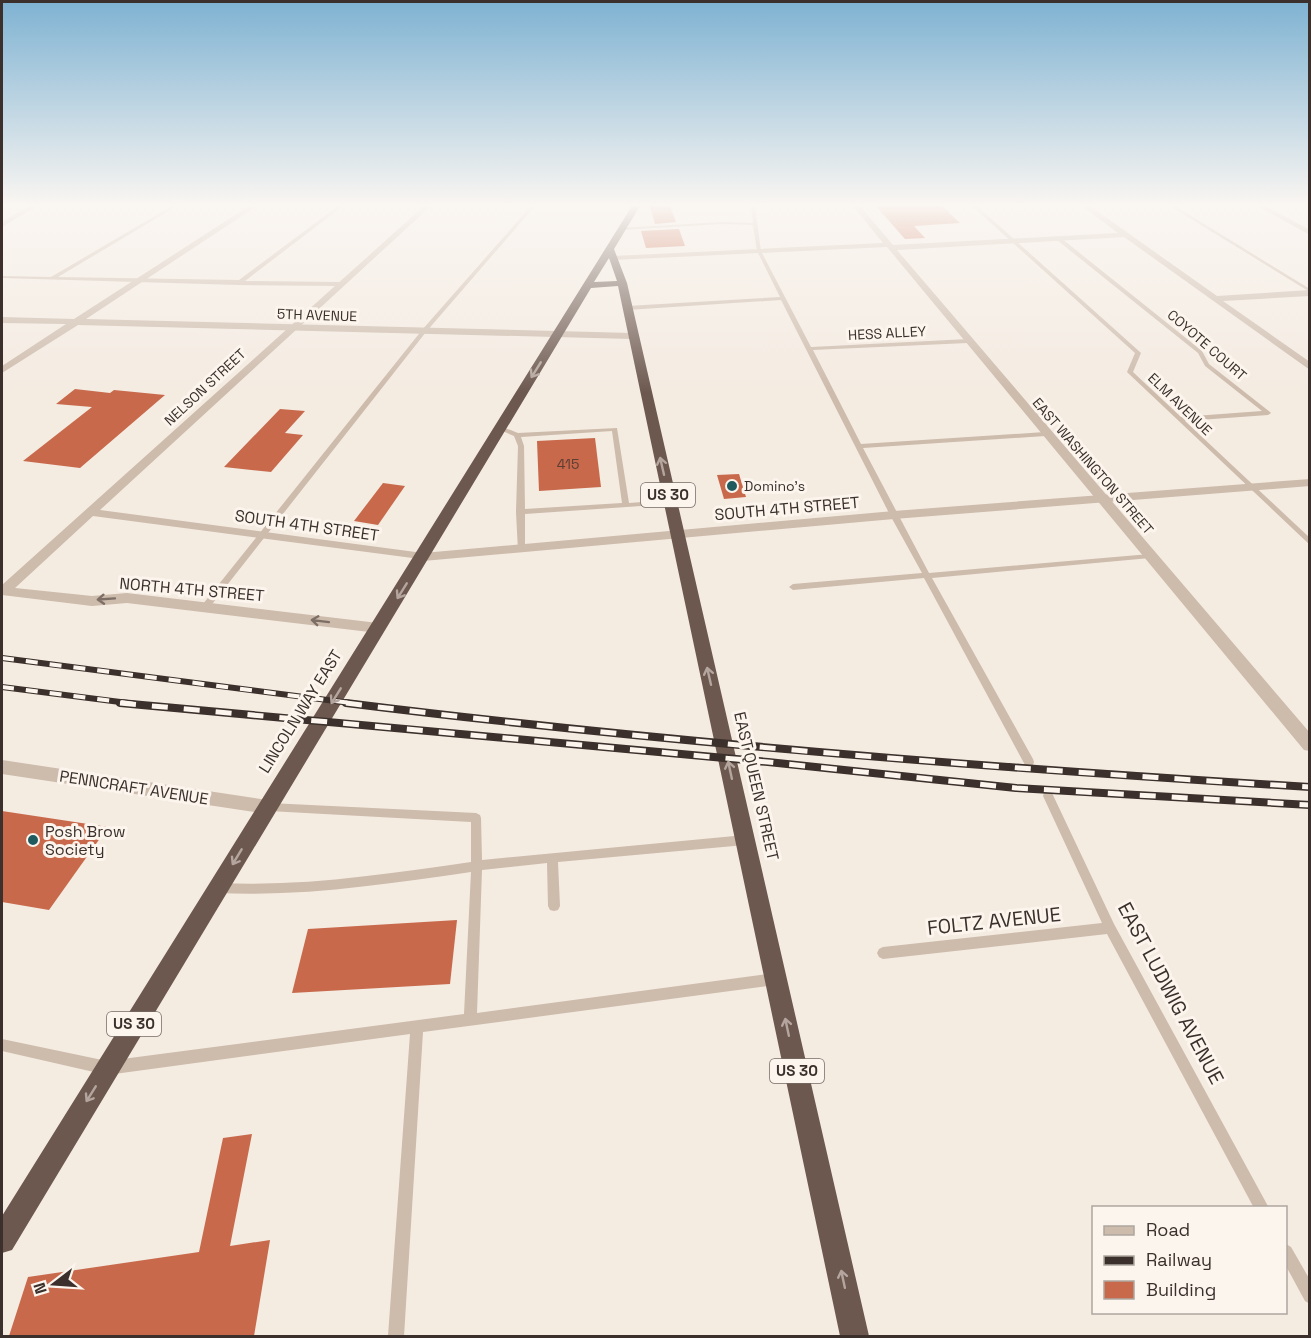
<svg xmlns="http://www.w3.org/2000/svg" width="1311" height="1338" font-family="'Space Grotesk',sans-serif">
	<rect width="100%" height="100%" fill="#f4ebe1"/>
	<g fill="#c8694b">
		<path d="M650,206H670L676,222L655,224Z"/>
		<path d="M876,206H942L960,223L914,226L925,238L905,239Z"/>
		<path d="M679,229L685,246L646,248L641,231Z"/>
		<path d="M75,389L110,393L114,390L165,395L80,468L23,461L92,407L56,404Z"/>
		<path d="M280,409L305,411L285,433L303,435L271,472L224,467Z"/>
		<path d="M595,438L601,487L539,491L537,441Z"/>
		<path d="M739,474L746,497L724,499L717,475Z"/>
		<path d="M383,483L405,486L378,525L354,521Z"/>
		<path d="M2,811L108,827L49,910L2,902Z"/>
		<path d="M457,920L450,984L292,993L308,929Z"/>
		<path d="M252,1134L230,1246L270,1240L254,1336H9L28,1277L199,1252L223,1138Z"/>
	</g>
	<g fill="none" stroke-linecap="round" stroke-linejoin="round">
		<g fill="#cdbbac" fill-rule="evenodd">
			<path d="M172,206H177L58,277L239,280L338,206H343L245,281L340,282L343,284L340,286L239,285L2,278V276L51,277Z"/>
			<path d="M531,206H535L426,332L209,608H203L202,606L203,604L422,330Z"/>
			<path d="M751,206H755L761,251L811,347L968,339L971,341L968,343L813,350L861,444L1045,432L1048,434L1045,436L863,448L929,573L1150,554L1154,556L1150,558L932,578L1033,759L1034,762L1033,765L1029,766L1025,765L924,578L793,590L789,587L793,584L922,573L890,515L781,300L627,310L624,308L627,306L780,297L757,251L753,225L722,224L621,230L619,229L621,228L722,222L753,223Z"/>
			<path d="M972,206H977L1140,352L1141,353L1133,372L1181,417L1262,411L1205,366L1198,353L1057,240V238H1061L1202,351L1209,364L1270,412L1271,413L1268,415L1185,421L1310,538V545L1128,373L1127,372L1135,353Z"/>
			<path d="M1170,206H1175L1310,289V292Z"/>
			<path d="M500,426L518,433L617,428L629,503L670,500L674,502L670,504L525,514V549L521,551H518L516,512L518,446L514,436L498,429L497,428ZM612,431L622,503L525,509L524,446L521,437Z"/>
			<path d="M1048,792L1052,793L1114,924L1269,1208H1254L1107,934L883,959L879,957L877,953L879,949L883,947L1102,923L1043,796L1044,793Z"/>
			<path d="M269,803L476,813L480,815L481,818L482,860L745,835L749,837L750,840L749,843L745,845L558,862L560,906L558,910L554,911L550,910L548,906L547,863L482,870L477,1013L776,973L780,975L782,979L780,983L776,985L423,1032L404,1336H388L410,1034L107,1075L2,1051V1039L107,1061L464,1014L471,872C386,884 304,897 218,893L214,892L212,888L214,884L218,883C304,887 386,874 471,862V822L269,811L265,810L264,807L265,804Z"/>
			<path d="M1286,1244L1291,1247L1310,1280V1304L1305,1301L1286,1266Z"/>
		</g>
		<g fill="#cdbbac" fill-rule="evenodd">
			<path d="M29,206H37L2,227V222Z"/>
			<path d="M424,206H431L100,510L423,553L428,554L430,557L428,560L93,516L15,588L92,596L127,593L378,623L383,624L385,628L383,632L378,633L127,603L92,606L2,595V585Z"/>
			<path d="M853,206H860L893,245L1118,233L1082,206H1090L1217,296L1310,290V296L1223,301L1310,362V370L1124,237L897,250L1310,733V751L1304,750L887,247L613,260L609,258L613,256L883,243Z"/>
			<path d="M1257,206H1265L1310,230V235Z"/>
			<path d="M2,760L267,800L273,802L276,807L273,812L267,814L2,774Z"/>
		</g>
		<g fill="#cdbbac" fill-rule="evenodd">
			<path d="M249,206H257L86,319L632,333L637,336L632,339L78,325L2,373V366L66,324L2,323V317L74,319Z"/>
			<path d="M1310,479V486L894,519L423,561L416,557L423,553L894,511Z"/>
		</g>
		<path fill="#6c584f" fill-rule="evenodd" d="M632,206H640L614,249L627,283L869,1336H840L618,286L591,288L12,1250L2,1253V1216ZM609,258L617,281L594,282Z"/>
		<defs>
			<g id="rail-far1">
				<path d="M2,658L358,704"/>
				<path d="M2,687L136,704"/>
			</g>
			<g id="rail">
				<path d="M120,703L768,762L1016,788L1310,805"/>
				<path d="M346,703C667,743 988,768 1310,787"/>
			</g>
		</defs>
		<use href="#rail-far1" stroke="#3b302b" stroke-width="6"/>
		<use href="#rail" stroke="#3b302b" stroke-width="8"/>
		<use href="#rail-far1" stroke="#fbf5ee" stroke-width="4" stroke-dasharray="12" stroke-linecap="butt"/>
		<use href="#rail" stroke="#fbf5ee" stroke-width="5" stroke-dasharray="16" stroke-linecap="butt"/>
	</g>
	<defs><path id="oneway-shaft" d="M-6 0H5M1.5-3L5.5 0L1.5 3" fill="none" stroke-width="1.6" stroke-linecap="round" stroke-linejoin="round" transform="scale(1.5)"/></defs>
	<g stroke="#b4a69e">
		<use href="#oneway-shaft" transform="translate(536 370) rotate(122)"/>
		<use href="#oneway-shaft" transform="translate(662 466) rotate(-103)"/>
		<use href="#oneway-shaft" transform="translate(402 591) rotate(122)"/>
		<use href="#oneway-shaft" transform="translate(709 676) rotate(-103)"/>
		<use href="#oneway-shaft" transform="translate(336 696) rotate(122)"/>
		<use href="#oneway-shaft" transform="translate(730 770) rotate(-102)"/>
		<use href="#oneway-shaft" transform="translate(237 857) rotate(121)"/>
		<use href="#oneway-shaft" transform="translate(787 1027) rotate(-102)"/>
		<use href="#oneway-shaft" transform="translate(91 1094) rotate(122)"/>
		<use href="#oneway-shaft" transform="translate(843 1279) rotate(-102)"/>
	</g>
	<g stroke="#7d6f65">
		<use href="#oneway-shaft" transform="translate(106 599) rotate(176)"/>
		<use href="#oneway-shaft" transform="translate(320 621) rotate(-173)"/>
	</g>
	<linearGradient id="sky" x2="0" y2="1"><stop stop-color="#7eb2d2"/><stop offset="0.52" stop-color="#faf6f2"/><stop offset="1" stop-color="#faf6f2" stop-opacity="0"/></linearGradient>
	<rect width="1311" height="393" fill="url(#sky)"/>
	<g fill="#1f5a5e" stroke="#fbf5ee" stroke-width="2">
		<circle cx="732" cy="486" r="6"/>
		<circle cx="33" cy="840" r="6"/>
	</g>
	<g text-anchor="middle" stroke-width="6" stroke-linejoin="round" paint-order="stroke">
		<g font-size="14" fill="#3b302b" stroke="#fbf5ee">
			<text transform="translate(317 315) rotate(2)" y="5">5TH AVENUE</text>
			<text transform="translate(887 333) rotate(-3)" y="5">HESS ALLEY</text>
			<text transform="translate(1207 345) rotate(41)" y="5">COYOTE COURT</text>
			<text transform="translate(205 387) rotate(-43)" y="5">NELSON STREET</text>
			<text transform="translate(1180 404) rotate(44)" y="5">ELM AVENUE</text>
			<text transform="translate(1093 466) rotate(49)" y="5">EAST WASHINGTON STREET</text>
		</g>
		<g font-size="14" fill="#5e3e33">
			<text x="568" y="469">415</text>
		</g>
		<g font-size="14" fill="#3b302b" stroke="#fbf5ee" text-anchor="start">
			<text x="744" y="491">Domino's</text>
		</g>
		<g fill="#fbf5ee" stroke="#756b66" stroke-width="1.5">
			<rect x="641" y="483" width="54" height="24" rx="4.5"/>
			<rect x="107" y="1012" width="54" height="24" rx="4.5"/>
			<rect x="770" y="1059" width="54" height="24" rx="4.5"/>
		</g>
		<g font-size="15" font-weight="bold" fill="#3b302b">
			<text x="668" y="500">US 30</text>
			<text x="134" y="1029">US 30</text>
			<text x="797" y="1076">US 30</text>
		</g>
		<g font-size="16" fill="#3b302b" stroke="#fbf5ee">
			<text transform="translate(787 508) rotate(-5)" y="6">SOUTH 4TH STREET</text>
			<text transform="translate(307 525) rotate(8)" y="6">SOUTH 4TH STREET</text>
			<text transform="translate(192 589) rotate(5)" y="6">NORTH 4TH STREET</text>
			<text transform="translate(300 711) rotate(-58)" y="6">LINCOLN WAY EAST</text>
			<text transform="translate(757 786) rotate(77)" y="6">EAST QUEEN STREET</text>
			<text transform="translate(134 787) rotate(9)" y="6">PENNCRAFT AVENUE</text>
		</g>
		<g font-size="16" fill="#3b302b" stroke="#fbf5ee" text-anchor="start">
			<text x="45" y="837">Posh Brow<tspan x="45" dy="18">Society</tspan></text>
		</g>
		<g font-size="20" fill="#3b302b" stroke="#fbf5ee">
			<text transform="translate(994 921) rotate(-6)" y="7">FOLTZ AVENUE</text>
			<text transform="translate(1171 993) rotate(62)" y="7">EAST LUDWIG AVENUE</text>
		</g>
	</g>
	<rect width="1311" height="1338" fill="none" stroke="#3b302b" stroke-width="6"/>
	<rect x="1092" y="1206" width="195" height="108" fill="#fbf5ee" stroke="#aea6a0" stroke-width="1.5"/>
	<rect x="1104" y="1226" width="30" height="9" fill="#cdbbac" stroke="#aea6a0" stroke-width="1.5"/>
	<text x="1146" y="1236" font-size="18" fill="#3b302b">Road</text>
	<rect x="1104" y="1256" width="30" height="9" fill="#3b302b" stroke="#aea6a0" stroke-width="1.5"/>
	<text x="1146" y="1266" font-size="18" fill="#3b302b">Railway</text>
	<rect x="1104" y="1281" width="30" height="18" fill="#c8694b" stroke="#aea6a0" stroke-width="1.5"/>
	<text x="1146" y="1296" font-size="18" fill="#3b302b">Building</text>
	<g transform="translate(54 1284) rotate(253)" stroke="#fbf5ee" stroke-width="4.5" paint-order="stroke">
	<path d="M0-4.5L10 22L0 15L-10 22Z" fill="#3b302b"/>
	<text y="-9" font-size="16" font-weight="bold" text-anchor="middle" fill="#3b302b">N</text>
	</g>
</svg>
